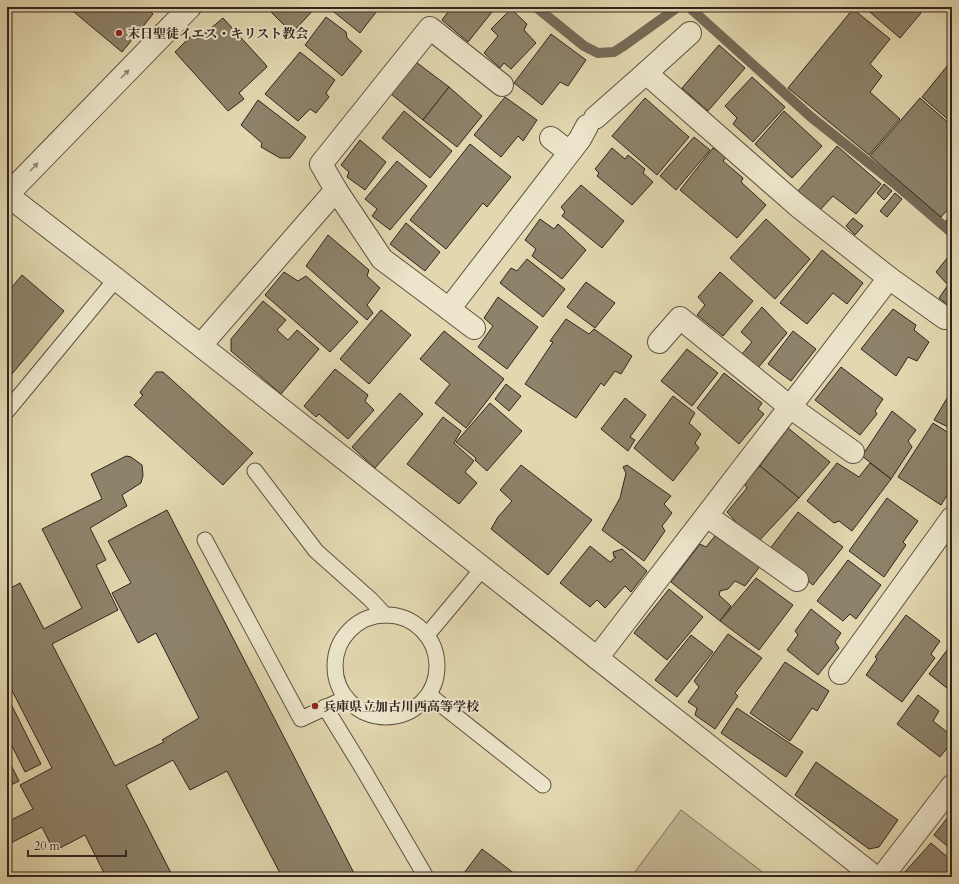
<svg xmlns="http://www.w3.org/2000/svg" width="959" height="884" font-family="Cardo,'Noto Serif JP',serif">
	<rect width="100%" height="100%" fill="#e2d7af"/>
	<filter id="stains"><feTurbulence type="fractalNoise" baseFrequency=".005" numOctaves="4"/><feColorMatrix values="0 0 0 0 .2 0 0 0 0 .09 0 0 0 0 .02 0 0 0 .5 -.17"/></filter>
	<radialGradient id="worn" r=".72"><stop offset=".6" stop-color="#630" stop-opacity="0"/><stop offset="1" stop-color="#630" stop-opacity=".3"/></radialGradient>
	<path fill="#c4b997" stroke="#7a6f5c" d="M681,810L769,877H631Z"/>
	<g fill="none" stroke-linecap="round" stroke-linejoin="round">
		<g stroke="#776b58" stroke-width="10">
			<path d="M536,7L584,46L598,53L614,52L625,45L678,7"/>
			<path d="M689,7L811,117L894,183L952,233"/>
		</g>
	</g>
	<g fill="#8d826a" stroke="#312520">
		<path d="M68,7H145L153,14L122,52Z"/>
		<path d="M266,7H316L292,33Z"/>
		<path d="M330,7H380L360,33L329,8Z"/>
		<path d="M452,7H496L468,42L442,20Z"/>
		<path d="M864,7H914L921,13L900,38Z"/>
		<path d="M511,9L527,24L524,30L536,43L511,69L504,63L500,68L484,53L498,36L491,29Z"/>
		<path d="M853,9L890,39L870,64L882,76L870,92L900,119L869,155L788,88Z"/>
		<path d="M326,17L346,32L347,38L362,51L342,76L305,45Z"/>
		<path d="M223,18L266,65L267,67L239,93L244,99L228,111L175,52L192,35L198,39Z"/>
		<path d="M551,34L586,60L568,86L560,82L542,105L514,83Z"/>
		<path d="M719,45L745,68L708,111L682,88Z"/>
		<path d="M300,52L335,80L326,93L329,97L316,113L310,109L298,121L265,94Z"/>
		<path d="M952,60V123L922,97Z"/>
		<path d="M416,62L449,87L423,120L391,94Z"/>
		<path d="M752,77L785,107L753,142L733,124L737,118L725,106Z"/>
		<path d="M449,87L482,116L457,147L423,120Z"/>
		<path d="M505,97L537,120L523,141L518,136L501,157L474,135Z"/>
		<path d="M645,98L689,137L657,175L612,136Z"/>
		<path d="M920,98L952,126V205L941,217L870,156Z"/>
		<path d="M258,100L306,137L290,158H280L261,147L262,143L241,125Z"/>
		<path d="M404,111L452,151L430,178L382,138Z"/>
		<path d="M784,111L822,146L792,178L755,144Z"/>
		<path d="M694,137L710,150L676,190L660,176Z"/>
		<path d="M360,140L386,162L365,190L347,177L349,172L341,165Z"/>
		<path d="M470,144L511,177L487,207L483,203L446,249L410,220Z"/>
		<path d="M837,146L881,184L856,214L833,196L819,211L798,191Z"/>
		<path d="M612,148L625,159L628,155L645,169L643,173L653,182L632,205L597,176L599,173L595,169Z"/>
		<path d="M713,148L726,157L723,161L743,178L741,182L766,205L737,238L680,190Z"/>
		<path d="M397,161L427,186L390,230L372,216L377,209L365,199Z"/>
		<path d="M884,184L892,191L884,200L877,193Z"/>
		<path d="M581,185L624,221L602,248L562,216L565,212L561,207Z"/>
		<path d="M895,193L902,199L887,217L880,211Z"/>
		<path d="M952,213V226L946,221Z"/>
		<path d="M853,218L863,226L855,235L846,226Z"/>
		<path d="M540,219L554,229L558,224L586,250L562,279L532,256L536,249L525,240Z"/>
		<path d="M766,219L810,259L775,299L730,258Z"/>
		<path d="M406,223L440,252L425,271L390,244Z"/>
		<path d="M328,235L369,270L367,276L380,288L367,305L373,313L367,320L306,266Z"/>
		<path d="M822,250L863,283L847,304L833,293L807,324L780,303Z"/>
		<path d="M952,252V308L939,298L948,285L936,272Z"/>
		<path d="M527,259L565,289L543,317L500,283L511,268L517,271Z"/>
		<path d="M284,272L298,281L306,276L358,322L330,352L265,295Z"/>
		<path d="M720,272L753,301L723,336L697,315L705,305L698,297Z"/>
		<path d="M22,275L64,311L7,380V293Z"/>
		<path d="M586,282L615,303L595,328L567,307Z"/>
		<path d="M498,297L538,327L507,369L478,347L493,326L484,318Z"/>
		<path d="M263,301L286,320L277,330L288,340L297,330L319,349L281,394L231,351V339Z"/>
		<path d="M762,307L787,333L758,368L742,354L752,342L741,332Z"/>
		<path d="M893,309L916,325L914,330L929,342L917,361L908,357L896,376L861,349Z"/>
		<path d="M381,310L411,335L369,384L340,359Z"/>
		<path d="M566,319L589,334L594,329L632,356L621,374L615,371L604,386L601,383L576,418L525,384L553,342L550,341Z"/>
		<path d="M444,331L504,379L466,428L435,403L450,384L420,359Z"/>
		<path d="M793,331L816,349L791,381L768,364Z"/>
		<path d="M687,349L718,373L692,406L661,381Z"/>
		<path d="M841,367L883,399L875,411L877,414L860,435L815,400Z"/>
		<path d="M335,369L368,395L365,401L374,410L348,439L319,414L316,417L304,406Z"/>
		<path d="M156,372H163L253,453L223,485L134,405L143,395L141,394L140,392Z"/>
		<path d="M724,373L762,403L758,409L764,414L739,444L697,408Z"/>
		<path d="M506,384L521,396L509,411L495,399Z"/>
		<path d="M952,390V429L934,420Z"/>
		<path d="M400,393L423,414L375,468L352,447Z"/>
		<path d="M673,396L695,413L689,423L701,434L695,443L699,448L673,481L634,448Z"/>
		<path d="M625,398L646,415L630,437L635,440L628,451L601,429Z"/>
		<path d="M490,403L522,431L487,471L475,460L476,458L456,442Z"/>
		<path d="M892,411L916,430L908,441L912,447L891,479L862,456Z"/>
		<path d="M443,417L461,431L454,443L474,461L465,472L477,483L459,504L407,464Z"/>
		<path d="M933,423L952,435V487L941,505L898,477Z"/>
		<path d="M788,428L830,462L799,498L760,466Z"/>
		<path d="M126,456L131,457L142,465L143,475L141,483L122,495L127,506L90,528L106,560L96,565L118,610L52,644L115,766L164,742L162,740L199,718L156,633L138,643L112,593L131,583L108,541L167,510L356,877H282L227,771L190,790L173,760L126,785L173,877H106L85,835L54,851L42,827L7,845V822L33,809L20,785L52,768L7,681V590L20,583L44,629L82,608L42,529L102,499L91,474Z"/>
		<path d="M837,463L859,477L870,463L891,479L852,531L839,521L834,523L807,501Z"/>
		<path d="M521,465L592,520L548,575L491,529L498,517L512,501L500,490Z"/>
		<path d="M627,465L671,496L664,504L672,513L662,526L665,531L644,561L602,530L620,498L626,473L623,467Z"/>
		<path d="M760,466L799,498L757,543L734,524L735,521L727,512L747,488L744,483Z"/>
		<path d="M887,498L918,521L903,542L906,545L884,577L849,551Z"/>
		<path d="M798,512L843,547L813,585L769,550Z"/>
		<path d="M715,536L761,565L745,586L735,581L728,589L720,591L719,595L731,606L720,621L671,582L700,544L706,547Z"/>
		<path d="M590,546L610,562L616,557H614L613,552L622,549L647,571L631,592L625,586L605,608L597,600L590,607L560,583Z"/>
		<path d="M848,560L881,585L856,619L850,614L843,621L817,601Z"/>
		<path d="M756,578L793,605L759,650L720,621Z"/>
		<path d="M669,589L703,617L667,660L634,633Z"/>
		<path d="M811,609L841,633L835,642L839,648L818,675L787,650L798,635L795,631Z"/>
		<path d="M906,615L940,641L931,654L935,658L902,702L866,675L877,659L875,657Z"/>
		<path d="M728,634L762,658L735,693L738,696L715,729L695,715L697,708L688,702L699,687L694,681Z"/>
		<path d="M691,635L713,652L677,697L655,680Z"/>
		<path d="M951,645H952V692L929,674Z"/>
		<path d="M785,662L829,691L817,711L812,708L790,741L750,713Z"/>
		<path d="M918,695L939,711L933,721L952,736V742L940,757L897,724Z"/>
		<path d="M7,696L41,764L25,772L7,736Z"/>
		<path d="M737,708L803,752L786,777L721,733Z"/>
		<path d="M7,757L19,781L7,787Z"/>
		<path d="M816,762L898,820L879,847L869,849L795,795Z"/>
		<path d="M952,812V850L934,835Z"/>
		<path d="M931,843L952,861V877H907L903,874Z"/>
		<path d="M482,849L519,877H461Z"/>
	</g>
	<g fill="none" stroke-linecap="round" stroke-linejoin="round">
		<defs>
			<g id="lane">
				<path d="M7,411L116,279"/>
				<path d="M255,471L316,551L370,599L385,615"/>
				<path d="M205,540L301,719L346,698"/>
				<circle cx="386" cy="666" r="51"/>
				<path d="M427,635L483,568"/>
				<path d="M429,695L543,785"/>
				<path d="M325,707L363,769L426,877"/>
			</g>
			<g id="street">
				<path d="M595,118L646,73L690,33"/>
				<path d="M551,138L569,152"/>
				<path d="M336,190L382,259L449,309L580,139L587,126"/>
				<path d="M7,195L116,279L875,877"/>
				<path d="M7,195L190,7"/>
				<path d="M889,278L945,318"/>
				<path d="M449,309L474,328"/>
				<path d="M659,342L680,318L790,407L853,452"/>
				<path d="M201,345L336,190L321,164L430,28L502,85"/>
				<path d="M707,516L797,580"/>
				<path d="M597,658L889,278L798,206L646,73"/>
				<path d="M840,673L952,518"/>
				<path d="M882,877L952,786"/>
			</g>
		</defs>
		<use href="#lane" stroke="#5d5244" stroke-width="17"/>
		<use href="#street" stroke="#5d5244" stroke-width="24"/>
		<use href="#lane" stroke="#ece5cb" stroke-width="15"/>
		<use href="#street" stroke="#ece5cb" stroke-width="22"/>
	</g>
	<defs><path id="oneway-solid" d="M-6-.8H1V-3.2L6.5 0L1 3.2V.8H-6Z"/></defs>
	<g fill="#8e8576">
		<use href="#oneway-solid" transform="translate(125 74) rotate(-46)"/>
		<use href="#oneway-solid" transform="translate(34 167) rotate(-46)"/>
	</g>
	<g fill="#8f2418" stroke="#ece5cb" stroke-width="1.5">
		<circle cx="119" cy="33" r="4"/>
		<circle cx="315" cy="706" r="4"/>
	</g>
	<g text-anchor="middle" stroke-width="4" stroke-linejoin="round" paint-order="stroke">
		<g font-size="13" font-weight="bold" fill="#312520" stroke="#ece5cb" text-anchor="start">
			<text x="127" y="38">末日聖徒イエス・キリスト教会</text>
			<text x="323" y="711">兵庫県立加古川西高等学校</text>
		</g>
	</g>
	<rect width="959" height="884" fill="none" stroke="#e2d7af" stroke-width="24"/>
	<rect x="8" y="8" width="943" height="868" fill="none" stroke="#312520" stroke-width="2"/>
	<rect x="12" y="12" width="935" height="860" fill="none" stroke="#312520"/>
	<path d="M28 850v6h98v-6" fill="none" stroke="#312520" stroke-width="2"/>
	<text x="34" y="850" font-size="12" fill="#312520" stroke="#ece5cb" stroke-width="3" paint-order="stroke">20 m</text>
	<rect width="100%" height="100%" filter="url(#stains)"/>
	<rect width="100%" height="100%" fill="url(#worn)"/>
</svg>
